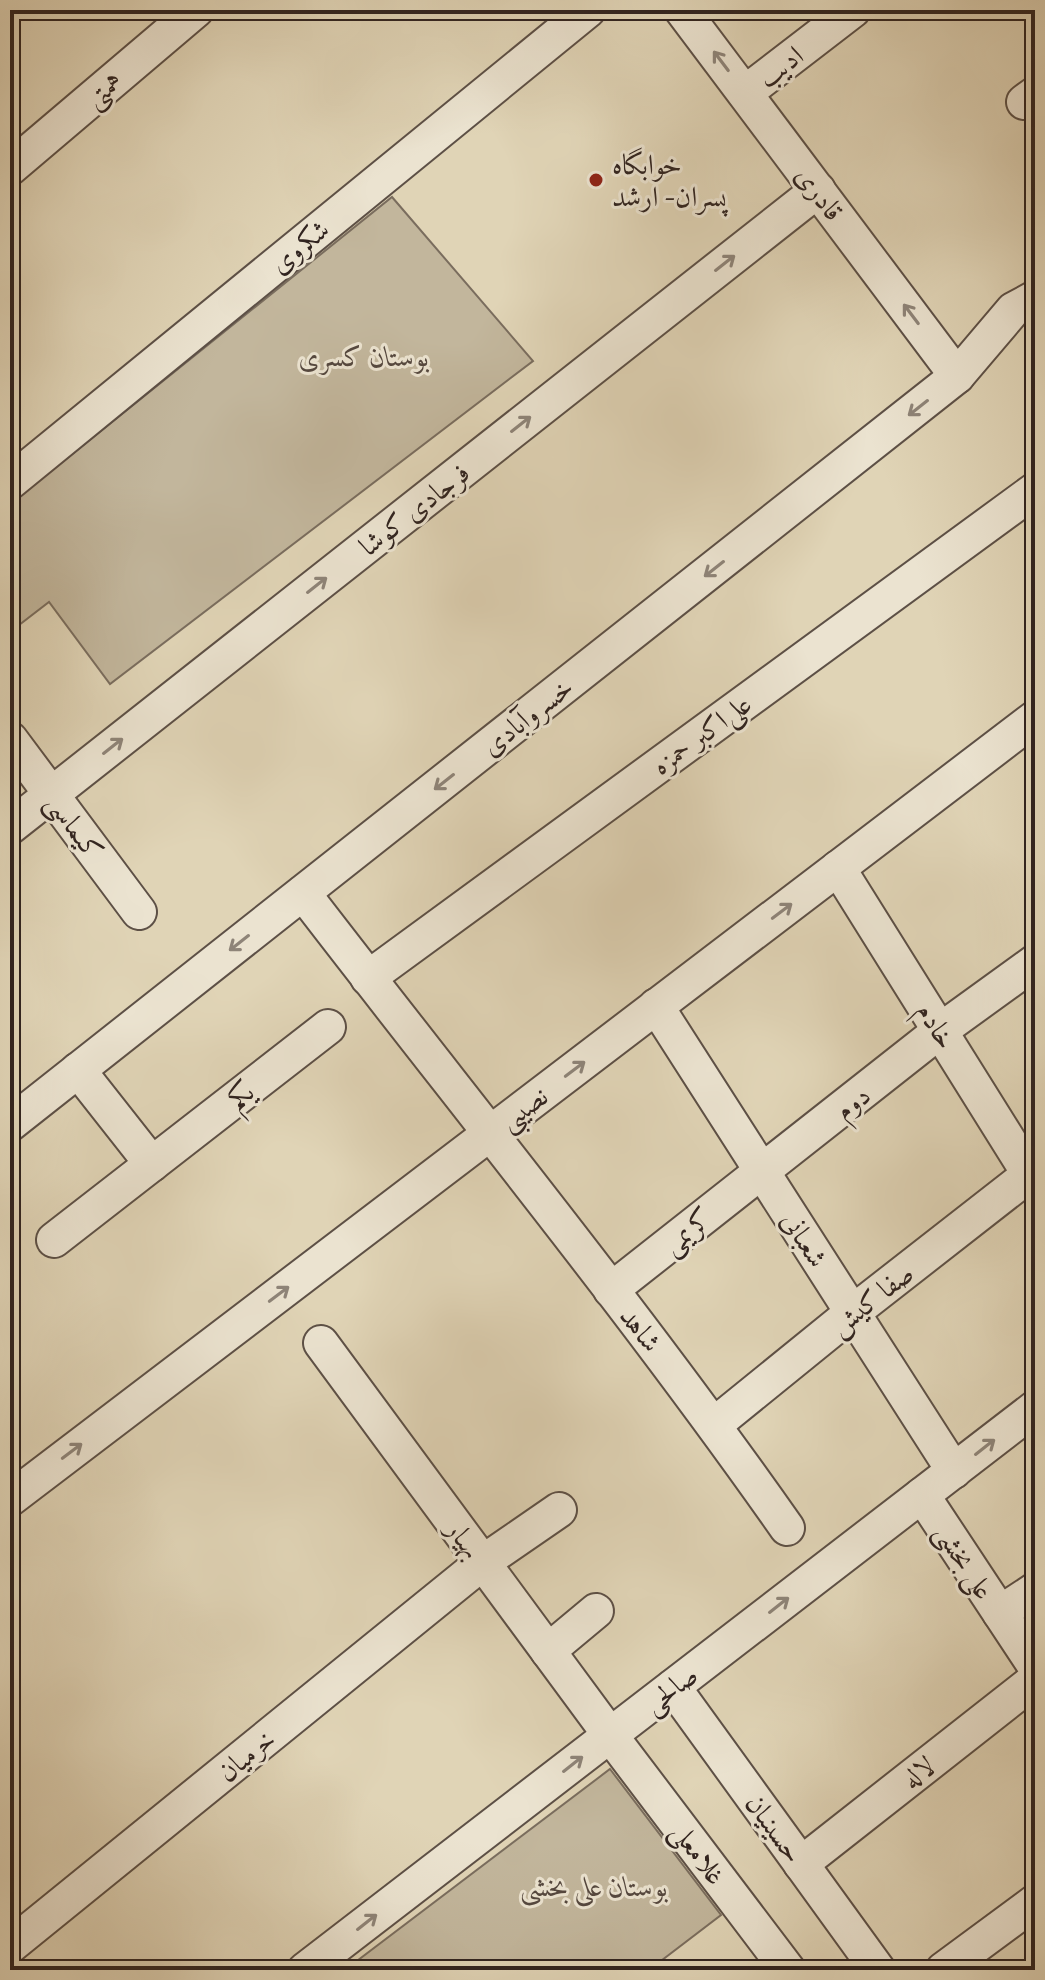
<svg xmlns="http://www.w3.org/2000/svg" width="1045" height="1980" font-family="Vollkorn,Amiri,serif">
	<rect width="100%" height="100%" fill="#e0d4b6"/>
	<filter id="stains"><feTurbulence type="fractalNoise" baseFrequency=".0025" numOctaves="4"/><feColorMatrix values="0 0 0 0 .2 0 0 0 0 .09 0 0 0 0 .02 0 0 0 .5 -.17"/></filter>
	<radialGradient id="worn" r=".72"><stop offset=".6" stop-color="#630" stop-opacity="0"/><stop offset="1" stop-color="#630" stop-opacity=".3"/></radialGradient>
	<g fill="#c2b69c" stroke="#7a6d5e" stroke-width="2">
		<path d="M392,197L533,361L110,684L49,602L10,632V504Z"/>
		<path d="M610,1769L721,1915L649,1970H345Z"/>
	</g>
	<g fill="none" stroke-linecap="round" stroke-linejoin="round">
		<defs>
			<g id="minor">
				<path d="M682,10L957,376"/>
				<path d="M745,93L853,10"/>
				<path d="M1024,102L1035,94"/>
				<path d="M10,168L196,10"/>
				<path d="M10,482L588,10"/>
				<path d="M10,739L139,912"/>
				<path d="M10,827L818,190"/>
				<path d="M838,868L1035,1183"/>
				<path d="M303,893C465,1104 634,1310 787,1528"/>
				<path d="M368,978L1035,490"/>
				<path d="M656,1006L954,1471"/>
				<path d="M78,1070L152,1164"/>
				<path d="M10,1124L957,376L1013,310L1035,298"/>
				<path d="M54,1240L328,1027"/>
				<path d="M611,1290L941,1030L1035,962"/>
				<path d="M321,1343L610,1735L788,1970"/>
				<path d="M714,1425L852,1313L1035,1170"/>
				<path d="M922,1495L1035,1666"/>
				<path d="M10,1499L1035,718"/>
				<path d="M1000,1613L1035,1590"/>
				<path d="M548,1651L596,1611"/>
				<path d="M673,1687L878,1970"/>
				<path d="M801,1864L1035,1680"/>
				<path d="M10,1946L482,1563L559,1510"/>
				<path d="M305,1970L1035,1408"/>
				<path d="M943,1970L1035,1902"/>
			</g>
		</defs>
		<use href="#minor" stroke="#5d5046" stroke-width="38"/>
		<use href="#minor" stroke="#ebe3d0" stroke-width="34"/>
	</g>
	<defs><path id="oneway-shaft" d="M-6 0H5M1.5-3L5.5 0L1.5 3" fill="none" stroke-width="1.6" stroke-linecap="round" stroke-linejoin="round" transform="scale(2)"/></defs>
	<g stroke="#8e8478">
		<use href="#oneway-shaft" transform="translate(721 61) rotate(-127)"/>
		<use href="#oneway-shaft" transform="translate(725 263) rotate(-38)"/>
		<use href="#oneway-shaft" transform="translate(911 314) rotate(-127)"/>
		<use href="#oneway-shaft" transform="translate(918 408) rotate(142)"/>
		<use href="#oneway-shaft" transform="translate(521 424) rotate(-38)"/>
		<use href="#oneway-shaft" transform="translate(714 569) rotate(142)"/>
		<use href="#oneway-shaft" transform="translate(317 585) rotate(-38)"/>
		<use href="#oneway-shaft" transform="translate(113 746) rotate(-38)"/>
		<use href="#oneway-shaft" transform="translate(444 782) rotate(142)"/>
		<use href="#oneway-shaft" transform="translate(782 911) rotate(-37)"/>
		<use href="#oneway-shaft" transform="translate(239 943) rotate(142)"/>
		<use href="#oneway-shaft" transform="translate(575 1069) rotate(-37)"/>
		<use href="#oneway-shaft" transform="translate(279 1294) rotate(-37)"/>
		<use href="#oneway-shaft" transform="translate(985 1447) rotate(-38)"/>
		<use href="#oneway-shaft" transform="translate(72 1451) rotate(-37)"/>
		<use href="#oneway-shaft" transform="translate(779 1605) rotate(-38)"/>
		<use href="#oneway-shaft" transform="translate(573 1764) rotate(-38)"/>
		<use href="#oneway-shaft" transform="translate(367 1922) rotate(-38)"/>
	</g>
	<circle fill="#8f2418" stroke="#ebe3d0" stroke-width="3" cx="596" cy="180" r="8"/>
	<g text-anchor="middle" stroke-width="6" stroke-linejoin="round" paint-order="stroke">
		<g font-size="28" fill="#312420" stroke="#ebe3d0">
			<text transform="translate(780 66) rotate(-37)" y="10">ادیب</text>
			<text transform="translate(103 89) rotate(-40)" y="10">همتی</text>
			<text transform="translate(820 193) rotate(53)" y="10">قادری</text>
			<text transform="translate(299 246) rotate(-39)" y="10">شکروی</text>
			<text transform="translate(414 509) rotate(-38)" y="10">فرجادی کوشا</text>
			<text transform="translate(527 716) rotate(-38)" y="10">خسروآبادی</text>
			<text transform="translate(701 734) rotate(-36)" y="10">علی‌اکبر حمزه</text>
			<text transform="translate(75 826) rotate(53)" y="10">کیماسی</text>
			<text transform="translate(937 1025) rotate(58)" y="10">خادم</text>
			<text transform="translate(240 1095) rotate(-38)" y="10">یکم</text>
			<text transform="translate(852 1102) rotate(-38)" y="10">دوم</text>
			<text transform="translate(523 1108) rotate(-37)" y="10">نصیبی</text>
			<text transform="translate(687 1231) rotate(-38)" y="10">کریمی</text>
			<text transform="translate(805 1239) rotate(57)" y="10">شعبانی</text>
			<text transform="translate(871 1299) rotate(-38)" y="10">صفا کیش</text>
			<text transform="translate(641 1329) rotate(52)" y="10">شاهد</text>
			<text transform="translate(465 1539) rotate(54)" y="10">بهیار</text>
			<text transform="translate(965 1561) rotate(57)" y="10">علی بخشی</text>
			<text transform="translate(670 1689) rotate(-38)" y="10">صالحی</text>
			<text transform="translate(246 1755) rotate(-39)" y="10">خرمیان</text>
			<text transform="translate(918 1772) rotate(-38)" y="10">لاله</text>
			<text transform="translate(775 1828) rotate(54)" y="10">حسینیان</text>
			<text transform="translate(699 1853) rotate(53)" y="10">غلامعلی</text>
		</g>
		<g font-size="28" fill="#312420" stroke="#ebe3d0" text-anchor="start">
			<text x="612" y="174">خوابگاه<tspan x="612" dy="32">پسران- ارشد</tspan></text>
		</g>
		<g font-size="28" font-style="italic" fill="#55483f" stroke="#ebe3d0">
			<text x="364" y="366">بوستان کسری</text>
			<text x="594" y="1896">بوستان علی بخشی</text>
		</g>
	</g>
	<rect width="1045" height="1980" fill="none" stroke="#e0d4b6" stroke-width="40"/>
	<rect x="12" y="12" width="1021" height="1956" fill="none" stroke="#312420" stroke-width="4"/>
	<rect x="20" y="20" width="1005" height="1940" fill="none" stroke="#312420" stroke-width="2"/>
	<rect width="100%" height="100%" filter="url(#stains)"/>
	<rect width="100%" height="100%" fill="url(#worn)"/>
</svg>
